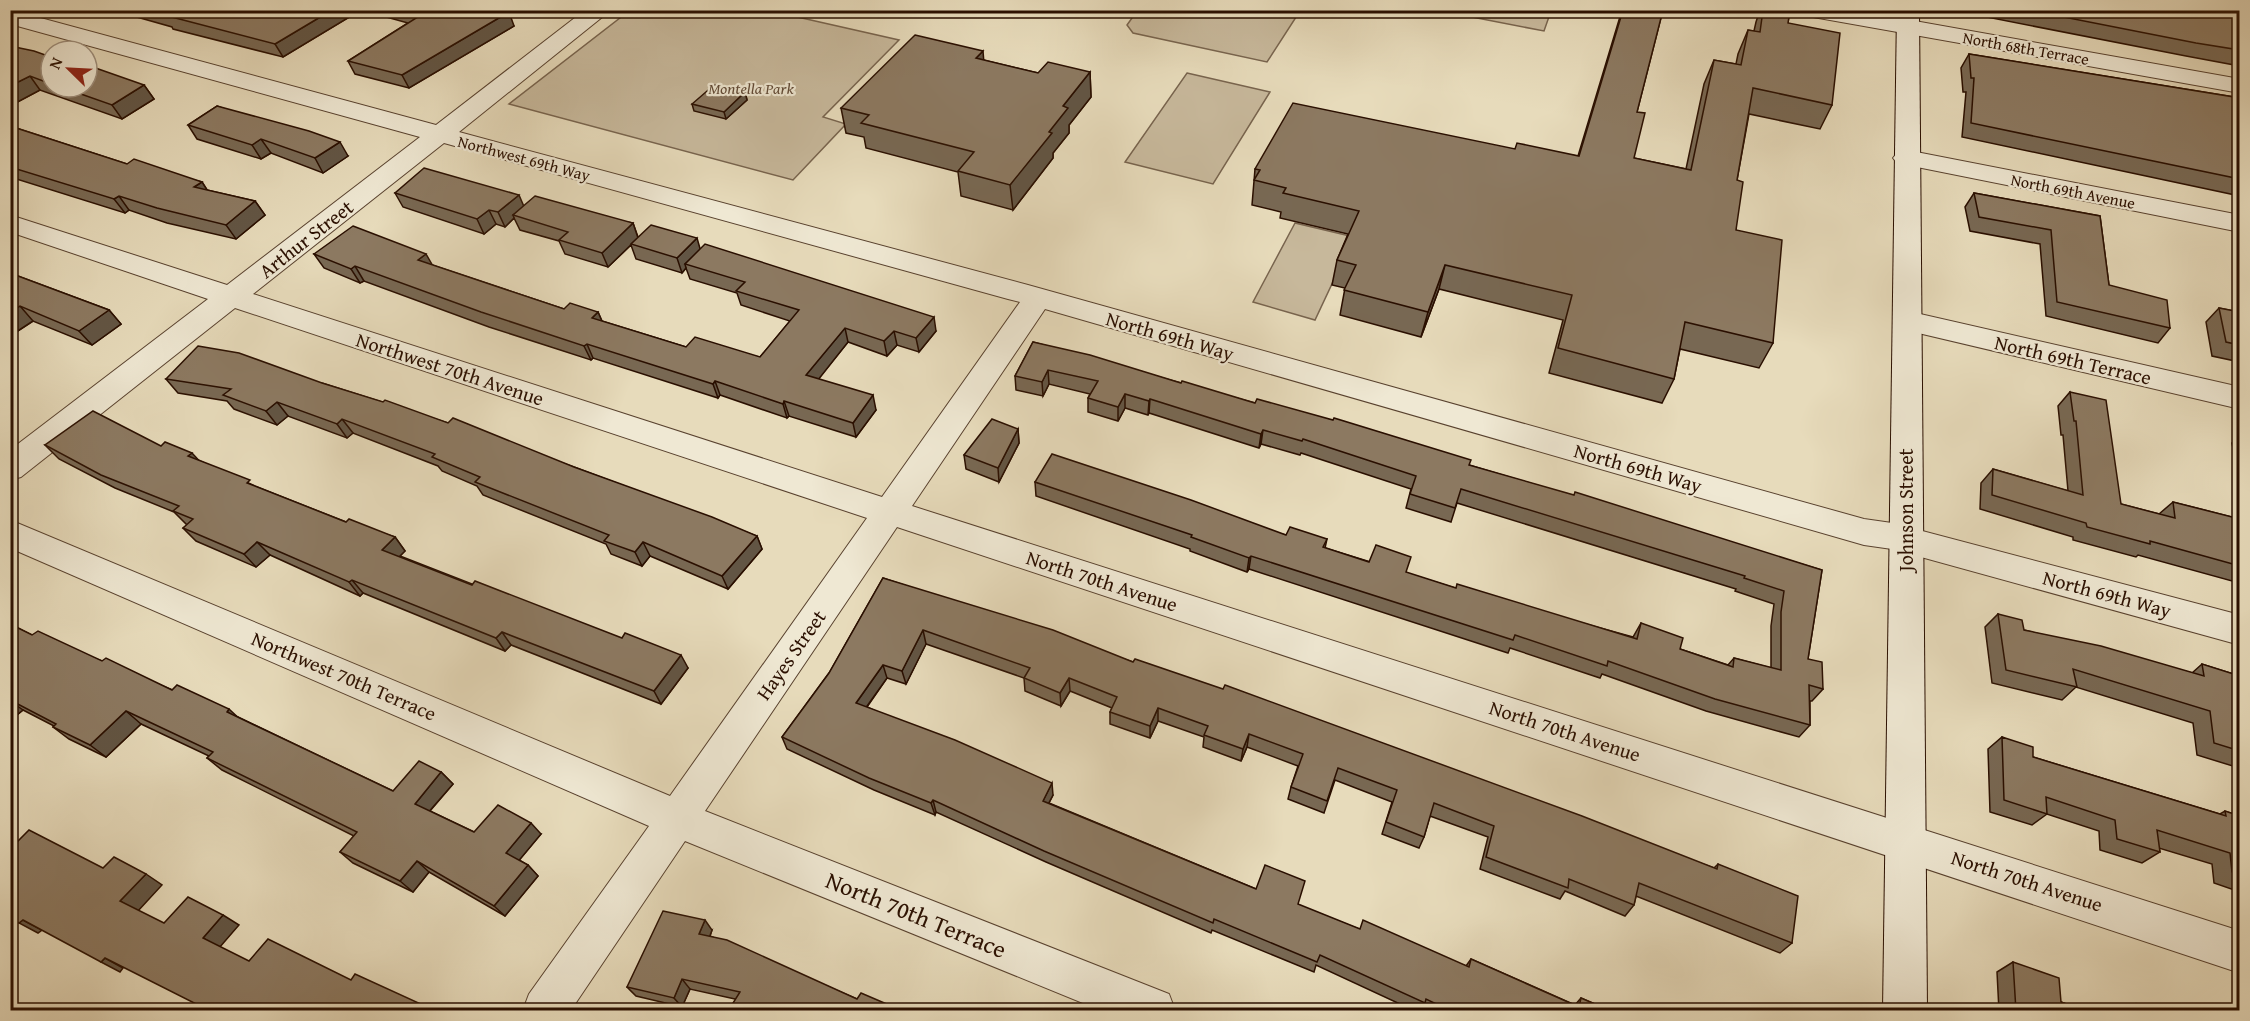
<svg xmlns="http://www.w3.org/2000/svg" width="2250" height="1021" font-family="'Gentium Book Plus',serif">
	<rect width="100%" height="100%" fill="#e7dbbb"/>
	<filter id="stains"><feTurbulence type="fractalNoise" baseFrequency=".00333" numOctaves="4"/><feColorMatrix values="0 0 0 0 .2 0 0 0 0 .09 0 0 0 0 .02 0 0 0 .5 -.17"/></filter>
	<radialGradient id="worn" r=".72"><stop offset=".6" stop-color="#630" stop-opacity="0"/><stop offset="1" stop-color="#630" stop-opacity=".3"/></radialGradient>
	<g fill="#c7b89b" stroke="#78644e" stroke-width="1.5">
		<path d="M629,11H771L899,40L823,117L846,124L793,180L509,104Z"/>
		<path d="M1137,11L1138,10L1300,11L1267,62L1133,33L1127,25Z"/>
		<path d="M1441,11H1551L1544,31Z"/>
		<path d="M1187,73L1270,92L1213,184L1125,162Z"/>
		<path d="M1295,223L1354,237L1315,320L1253,302Z"/>
	</g>
	<g fill="none" stroke-linecap="round" stroke-linejoin="round">
		<defs>
			<g id="street">
				<path d="M11,10L436,125L585,10H611L459,132L1028,285L1864,519L1892,523L2240,615V645L1892,549L1864,545L1045,309L912,506L2240,931V973L897,527L705,811L1169,994L1175,1010H1100L685,841L571,1010H523L529,994L649,826L10,548V520L670,796L867,518L235,308L21,477L10,480V450L208,299L10,232V215L227,285L420,137L10,24ZM444,143L1008,299L1020,302L882,497L253,294Z"/>
				<path d="M1802,10H1853L2240,79V93L1813,17L1805,15Z"/>
				<path d="M1906,150L2240,215V232L1897,163L1893,158L1897,153Z"/>
				<path d="M1907,311L2240,387V409L1897,328L1893,321L1897,314Z"/>
			</g>
			<path id="secondary" d="M1897,10H1919L1927,1010H1883Z"/>
		</defs>
		<use href="#street" stroke="#59422f" stroke-width="2"/>
		<use href="#secondary" stroke="#2a0f00" stroke-width="2"/>
		<use href="#street" fill="#efe8d3" fill-rule="evenodd"/>
		<use href="#secondary" fill="#efe8d3" fill-rule="evenodd"/>
	</g>
	<g fill="#786853" stroke="#2a0f00" stroke-width="1.5">
		<path d="M112,10H361L283,57L173,29L172,27Z"/>
		<path d="M361,10H502L514,26L409,88L355,74L348,61L408,23Z"/>
		<path d="M1622,10H1663L1637,112L1634,158L1686,169L1704,84L1714,60L1736,64L1738,54L1748,30L1754,31L1756,22L1760,10H1790L1788,23L1832,105L1820,129L1749,114L1737,180L1736,230L1773,343L1759,368L1680,349L1674,379L1662,403L1549,373L1563,320L1439,289L1421,337L1340,315L1345,288L1332,285L1337,260L1348,234L1280,218L1281,212L1252,205L1255,169L1515,149L1578,156Z"/>
		<path d="M1956,10H2240V66L2186,56L1956,11Z"/>
		<path d="M10,46L51,57V87H87L144,85L154,99L122,119L40,90L10,106Z"/>
		<path d="M1969,54L2240,98V196L1962,137L1966,92H1963L1961,68Z"/>
		<path d="M983,60L1038,73L1090,72L1091,97L1069,125V133L1053,153V158L1013,210L961,196L958,172L866,148L864,137L846,133L841,108Z"/>
		<path d="M745,92L747,100L726,119L694,111L692,104Z"/>
		<path d="M217,106L348,156L323,173L271,153L261,159L197,139L188,125Z"/>
		<path d="M10,126L127,164L202,182L207,190L255,201L265,215L236,239L167,223L129,210L125,213L10,177Z"/>
		<path d="M395,193L524,206L633,223L638,237L700,249L936,331L919,352L897,345L887,356L848,342L818,379L876,410L856,437L789,416L787,418L720,395L718,398L593,358L591,360L489,327L364,281L360,283L324,268L314,254L432,265L564,309L598,312L602,321L686,347L760,357L790,321L741,305L737,293L690,279L686,268L682,273L636,259L631,245L608,267L565,254L559,241L520,230L514,218L505,227L496,224L484,234L403,207Z"/>
		<path d="M1974,193L2100,216L2109,285L2170,328L2158,343L2046,316L2040,244L1970,231L1965,207Z"/>
		<path d="M10,270L15,275L109,310L121,324L92,345L33,321L10,336Z"/>
		<path d="M2219,308L2240,312V362L2212,356L2206,322Z"/>
		<path d="M1033,342L1181,383L1255,403L1469,465L1822,570L1808,659L1823,689L1812,701H1810V725L1799,737L1706,711L1602,674L1600,678L1510,648L1508,653L1249,569L1247,572L1190,551V549L1036,496L1035,482L1286,535L1327,539L1325,548L1455,588L1633,637L1641,623L1680,649L1728,665L1734,658L1771,668V626L1774,604L1735,591L1736,589L1457,503L1451,522L1406,508L1411,489L1301,453L1300,455L1261,444L1259,448L1149,413L1148,415L1125,408L1118,421L1088,412V398L1090,394L1049,384L1043,396L1016,390L1015,376Z"/>
		<path d="M166,379L322,383L448,423L574,467L757,536L762,549L728,589L650,556L642,566L611,554L606,544L483,495L477,486L442,471L438,466L353,433L347,438L288,416L277,425L234,409L227,401L178,393Z"/>
		<path d="M2070,392L2121,504L2159,514L2173,502L2240,519V581L2234,579L2232,581L2138,555L2136,557L2073,540V537L1980,509L1981,483L1993,469L2068,491L2063,435H2061L2058,406Z"/>
		<path d="M1018,429L1019,443L999,482L966,469L964,455Z"/>
		<path d="M2240,436V469H2237L2232,443Z"/>
		<path d="M45,445L161,446L200,461L255,486L346,522L395,537L405,551L400,556L688,668L661,704L511,645L505,651L363,593L360,596L270,555L256,567L196,541L183,528L187,525L174,512L115,488L59,459Z"/>
		<path d="M883,578L1133,662L1714,868L1718,864L1792,943L1780,953L1636,896L1634,905L1625,916L1565,891L1560,899L1480,869L1488,837L1430,816L1424,837L1419,848L1382,834L1392,802L1335,780L1324,813L1288,799L1291,787L1298,766L1247,747L1241,761L1203,747L1204,737L1158,721L1150,738L1110,724V712L1112,708L1070,691L1061,706L1025,691L1024,678L926,644L906,684L887,678L867,707L1053,795L1049,803L1256,889L1359,929L1466,966L1471,959L1575,1005L1581,998L1611,1011H1425L1422,1009L1421,1011H1415L1316,965L1314,972L1212,930L1211,933L1046,862L936,812L935,815L874,790L787,749L782,737L829,673Z"/>
		<path d="M1998,614L2024,630L2192,673L2202,664L2240,676V765L2236,767L2197,755L2193,723L2076,687L2062,700L1992,683L1985,627Z"/>
		<path d="M10,624L32,635L102,661L238,717L393,791L441,772L453,784L430,811L474,832L541,834L519,860L528,865L538,876L505,916L429,872L413,892L353,863L340,852L354,836L222,770L207,758L209,756L141,724L106,757L69,739L53,727L54,726L23,710L18,714L10,710Z"/>
		<path d="M2002,737L2033,757L2220,814L2225,811L2240,816V892L2214,883L2212,864L2159,848L2160,852L2142,863L2100,850L2099,831L2047,814L2032,825L1990,812L1988,749Z"/>
		<path d="M712,930L710,936L857,999L903,1011L735,999L690,989L682,1007L636,996L627,987Z"/>
		<path d="M2013,962L2061,1002L2085,1011H1999L1997,972Z"/>
		<path d="M2136,1004L2137,1011H2122Z"/>
	</g>
	<g fill="#625544" stroke="#2a0f00" stroke-width="1.5">
		<path d="M332,10H361L283,57L275,44Z"/>
		<path d="M509,12L514,26L409,88L402,75Z"/>
		<path d="M983,51L985,76L976,58Z"/>
		<path d="M1090,72L1091,97L1069,125V133L1053,153V158L1013,210L1010,185L1063,106Z"/>
		<path d="M30,76L40,90L10,106V86Z"/>
		<path d="M144,85L154,99L122,119L112,105Z"/>
		<path d="M745,92L747,100L726,119L724,112Z"/>
		<path d="M261,139L271,153L261,159L252,145Z"/>
		<path d="M340,142L348,156L323,173L315,158Z"/>
		<path d="M202,182L211,196L194,187Z"/>
		<path d="M519,195L525,209L513,215L514,218L505,227L498,212Z"/>
		<path d="M119,196L129,210L125,213L114,199Z"/>
		<path d="M255,201L265,215L236,239L226,225Z"/>
		<path d="M489,210L496,224L484,234L477,219Z"/>
		<path d="M633,223L638,238L608,267L602,253Z"/>
		<path d="M697,238L701,252L685,264L686,268L682,273L677,258Z"/>
		<path d="M426,254L434,268L418,260Z"/>
		<path d="M1445,265L1439,289L1421,337L1428,312Z"/>
		<path d="M355,266L364,281L360,283L351,269Z"/>
		<path d="M20,306L33,321L10,336V313Z"/>
		<path d="M109,310L121,324L92,345L79,331Z"/>
		<path d="M598,312L604,326L592,318Z"/>
		<path d="M934,317L936,331L919,352L916,338Z"/>
		<path d="M845,328L848,342L810,390L806,375Z"/>
		<path d="M894,331L897,345L887,356L884,341Z"/>
		<path d="M587,344L593,358L591,360L584,346Z"/>
		<path d="M1048,370L1049,384L1043,396L1042,382Z"/>
		<path d="M715,381L720,395L718,398L713,384Z"/>
		<path d="M1125,394V408L1118,421V407Z"/>
		<path d="M873,395L876,410L856,437L853,423Z"/>
		<path d="M10,396L15,400L10,403Z"/>
		<path d="M1150,399L1149,413L1148,415L1149,401Z"/>
		<path d="M784,401L789,416L787,418L783,404Z"/>
		<path d="M277,402L288,416L277,425L266,411Z"/>
		<path d="M342,419L353,433L347,438L337,424Z"/>
		<path d="M1018,429L1019,443L999,482L998,468Z"/>
		<path d="M1263,430L1261,444L1259,448L1261,434Z"/>
		<path d="M192,453L205,467L188,456Z"/>
		<path d="M757,536L762,549L728,589L722,576Z"/>
		<path d="M395,537L405,551L393,563L382,550Z"/>
		<path d="M257,542L270,555L256,567L244,554Z"/>
		<path d="M643,542L650,556L642,566L635,552Z"/>
		<path d="M1251,556L1249,569L1247,572L1249,558Z"/>
		<path d="M352,580L363,593L360,596L349,582Z"/>
		<path d="M923,630L926,644L906,684L902,671Z"/>
		<path d="M502,632L511,645L505,651L496,638Z"/>
		<path d="M681,655L688,668L661,704L654,691Z"/>
		<path d="M883,665L887,678L860,716L856,703Z"/>
		<path d="M1069,678L1070,691L1061,706L1060,693Z"/>
		<path d="M10,701L23,710L18,714L10,709Z"/>
		<path d="M1158,708V721L1150,738V726Z"/>
		<path d="M229,709L243,722L227,712Z"/>
		<path d="M126,711L141,724L106,757L90,745Z"/>
		<path d="M1249,734L1247,747L1241,761L1243,749Z"/>
		<path d="M441,772L453,784L426,815L415,804Z"/>
		<path d="M1052,783L1053,795L1044,812L1043,801Z"/>
		<path d="M933,800L936,812L935,815L931,803Z"/>
		<path d="M531,823L541,834L516,864L506,853Z"/>
		<path d="M417,861L429,872L413,892L400,881Z"/>
		<path d="M528,865L538,876L505,916L494,906Z"/>
		<path d="M146,874L162,885L137,912L120,901Z"/>
		<path d="M223,915L239,925L219,948L203,938Z"/>
		<path d="M23,920L42,930L38,933L19,923Z"/>
		<path d="M705,920L712,930L707,944L699,934Z"/>
		<path d="M105,958L123,968L120,972L101,962Z"/>
		<path d="M682,979L690,989L682,1007L674,998Z"/>
		<path d="M423,1005L430,1011H419Z"/>
	</g>
	<g fill="#8c7961" stroke="#2a0f00" stroke-width="1.5">
		<path d="M152,10H332L275,44L164,15L166,14Z"/>
		<path d="M405,10H502L509,12L402,75L348,61L421,15Z"/>
		<path d="M1623,10H1663L1637,112L1645,113L1634,158L1691,170L1714,60L1741,65L1748,30L1760,32L1763,10H1790L1788,23L1840,33L1832,105L1753,88L1737,180L1743,182L1736,230L1782,240L1773,343L1685,322L1674,379L1558,348L1572,295L1445,265L1428,312L1344,290L1356,265L1337,260L1359,211L1283,193L1286,188L1254,180L1260,170L1255,169L1293,103L1515,149L1517,143L1579,156Z"/>
		<path d="M2028,10H2240V50L2196,43Z"/>
		<path d="M915,35L983,51L976,58L1038,73L1048,62L1090,72L1063,106L1068,108L1049,132L1052,133L1010,185L958,171L974,152L861,123L869,115L841,108Z"/>
		<path d="M10,46L34,51L51,57V84L30,76L10,86Z"/>
		<path d="M1969,54L2240,98V179L1971,123L1974,78H1971Z"/>
		<path d="M87,65L144,85L112,105L61,87H87Z"/>
		<path d="M714,85L745,92L724,112L692,104Z"/>
		<path d="M217,106L309,131L340,142L315,158L261,139L252,145L188,125Z"/>
		<path d="M10,126L127,164L134,159L202,182L194,187L255,201L226,225L157,208L119,196L114,199L10,167Z"/>
		<path d="M424,168L519,195L498,212L489,210L477,219L395,193Z"/>
		<path d="M1974,193L2100,216L2109,285L2167,300L2170,328L2057,302L2051,230L1979,217Z"/>
		<path d="M535,196L633,223L602,253L559,240L568,232L513,215Z"/>
		<path d="M651,225L697,238L677,258L631,244Z"/>
		<path d="M353,226L426,254L418,260L564,309L570,303L598,312L592,318L686,347L695,337L760,357L799,310L736,291L745,282L685,264L705,244L934,317L916,338L894,331L884,341L845,328L806,375L873,395L853,423L784,401L783,404L715,381L713,384L587,344L584,346L481,312L355,266L351,269L314,254Z"/>
		<path d="M10,273L109,310L79,331L20,306L10,313Z"/>
		<path d="M2219,308L2240,312V345L2226,342Z"/>
		<path d="M1033,342L1090,355L1181,383L1182,381L1255,403L1257,399L1333,420L1334,418L1471,460L1469,465L1574,495L1575,492L1822,570L1808,659L1822,662L1823,689L1809,685L1810,725L1715,699L1608,661L1607,666L1515,635L1513,640L1251,556L1249,558L1191,537L1192,535L1035,482L1052,454L1191,500L1286,535L1290,527L1327,539L1323,547L1369,562L1376,545L1411,557L1406,572L1456,588L1457,584L1637,639L1641,623L1683,638L1680,649L1733,667L1734,658L1781,670V612L1784,591L1744,578L1745,576L1461,489L1455,508L1410,494L1416,476L1303,439L1302,441L1263,430L1261,434L1150,399L1149,401L1125,394L1118,407L1088,398L1098,381L1048,370L1042,382L1015,376Z"/>
		<path d="M198,346L239,353L322,383L383,402L385,400L448,423L453,418L574,467L712,517L757,536L722,576L643,542L635,552L604,541L609,535L475,482L480,477L432,457L435,454L342,419L337,424L277,402L266,411L223,395L231,389L166,379Z"/>
		<path d="M2070,392L2106,400L2121,504L2175,518L2173,502L2240,519V566L2150,541V544L2087,527L2086,523L1992,495L1993,469L2083,495L2076,421H2074Z"/>
		<path d="M93,411L161,446L165,442L192,453L188,456L250,480L247,483L346,522L349,519L395,537L382,550L472,585L475,581L622,638L625,633L681,655L654,691L502,632L496,638L352,580L349,582L257,542L244,554L183,528L193,519L173,511L179,506L101,475L45,445Z"/>
		<path d="M992,419L1018,429L998,468L964,455Z"/>
		<path d="M883,578L1053,630L1133,662L1135,659L1223,689L1225,685L1582,816L1717,869L1718,864L1798,896L1792,943L1639,883L1634,905L1569,879L1568,888L1486,857L1494,826L1434,803L1424,837L1386,822L1397,790L1338,768L1327,801L1291,787L1303,754L1249,734L1243,749L1204,735L1208,726L1158,708L1150,726L1110,712L1117,697L1069,678L1060,693L1024,678L1030,668L923,630L902,671L883,665L856,703L955,740L1052,783L1043,801L1256,889L1265,865L1305,881L1298,904L1360,929L1363,920L1469,967L1471,959L1579,1007L1581,998L1611,1011H1451L1426,999L1425,1003L1320,955L1317,962L1214,919L1213,923L1044,851L933,800L931,803L869,778L782,737L829,673Z"/>
		<path d="M1998,614L2022,620L2024,630L2101,646L2204,676L2202,664L2240,676V751L2214,743L2210,711L2073,669L2077,687L2006,670Z"/>
		<path d="M10,624L32,635L38,631L102,661L106,658L172,690L177,685L229,709L227,712L393,791L419,761L441,772L415,804L474,832L498,805L531,823L506,853L528,865L494,906L417,861L400,881L340,852L357,832L207,758L213,752L126,711L90,745L53,727L56,724L10,700Z"/>
		<path d="M2002,737L2033,747V757L2226,816L2225,811L2240,816V874L2232,872L2230,853L2157,830L2160,852L2117,839L2115,820L2046,797L2047,814L2004,800Z"/>
		<path d="M29,830L103,868L114,857L146,874L120,901L164,923L188,897L223,915L203,938L249,961L268,939L351,980L355,974L423,1005L419,1011H210L105,958L101,962L23,920L19,923L10,919V846L12,847Z"/>
		<path d="M663,911L705,920L699,934L727,940L857,999L861,993L903,1011H728L740,992L682,979L674,998L627,987Z"/>
		<path d="M2013,962L2059,978L2061,1002L2085,1011H2016Z"/>
		<path d="M2136,1004L2155,1011H2137Z"/>
	</g>
	<g text-anchor="middle" stroke-width="4.5" stroke-linejoin="round" paint-order="stroke">
		<g font-size="16" fill="#2a0f00" stroke="#efe8d3">
			<text transform="translate(2026 48) rotate(10)" y="6">North 68th Terrace</text>
			<text transform="translate(524 158) rotate(15)" y="6">Northwest 69th Way</text>
			<text transform="translate(2073 191) rotate(11)" y="6">North 69th Avenue</text>
		</g>
		<g font-size="16" font-style="italic" fill="#614a36" stroke="#efe8d3">
			<text x="751" y="94">Montella Park</text>
		</g>
		<g font-size="20" fill="#2a0f00" stroke="#efe8d3">
			<text transform="translate(306 239) rotate(-38)" y="7">Arthur Street</text>
			<text transform="translate(1170 336) rotate(16)" y="7">North 69th Way</text>
			<text transform="translate(2073 360) rotate(13)" y="7">North 69th Terrace</text>
			<text transform="translate(450 369) rotate(18)" y="7">Northwest 70th Avenue</text>
			<text transform="translate(1638 468) rotate(16)" y="7">North 69th Way</text>
			<text transform="translate(1906 510) rotate(-90)" y="7">Johnson Street</text>
			<text transform="translate(1102 581) rotate(18)" y="7">North 70th Avenue</text>
			<text transform="translate(2107 594) rotate(15)" y="7">North 69th Way</text>
			<text transform="translate(791 655) rotate(-55)" y="7">Hayes Street</text>
			<text transform="translate(344 676) rotate(23)" y="7">Northwest 70th Terrace</text>
			<text transform="translate(1565 731) rotate(18)" y="7">North 70th Avenue</text>
			<text transform="translate(2027 881) rotate(18)" y="7">North 70th Avenue</text>
		</g>
		<g font-size="24" fill="#2a0f00" stroke="#efe8d3">
			<text transform="translate(916 915) rotate(22)" y="8">North 70th Terrace</text>
		</g>
	</g>
	<rect width="2250" height="1021" fill="none" stroke="#e7dbbb" stroke-width="36"/>
	<rect x="12" y="12" width="2226" height="997" fill="none" stroke="#2a0f00" stroke-width="3"/>
	<rect x="18" y="18" width="2214" height="985" fill="none" stroke="#2a0f00" stroke-width="1.5"/>
	<g transform="translate(69 69) rotate(294)"><circle r="28" fill="#efe8d3" stroke="#a0917f" stroke-width="1.5"/>
	<path d="M0-4.5L10 22L0 15L-10 22Z" fill="#8f2418"/>
	<text y="-9" font-size="16" font-weight="bold" text-anchor="middle" fill="#2a0f00">N</text>
	</g>
	<rect width="100%" height="100%" filter="url(#stains)"/>
	<rect width="100%" height="100%" fill="url(#worn)"/>
</svg>
